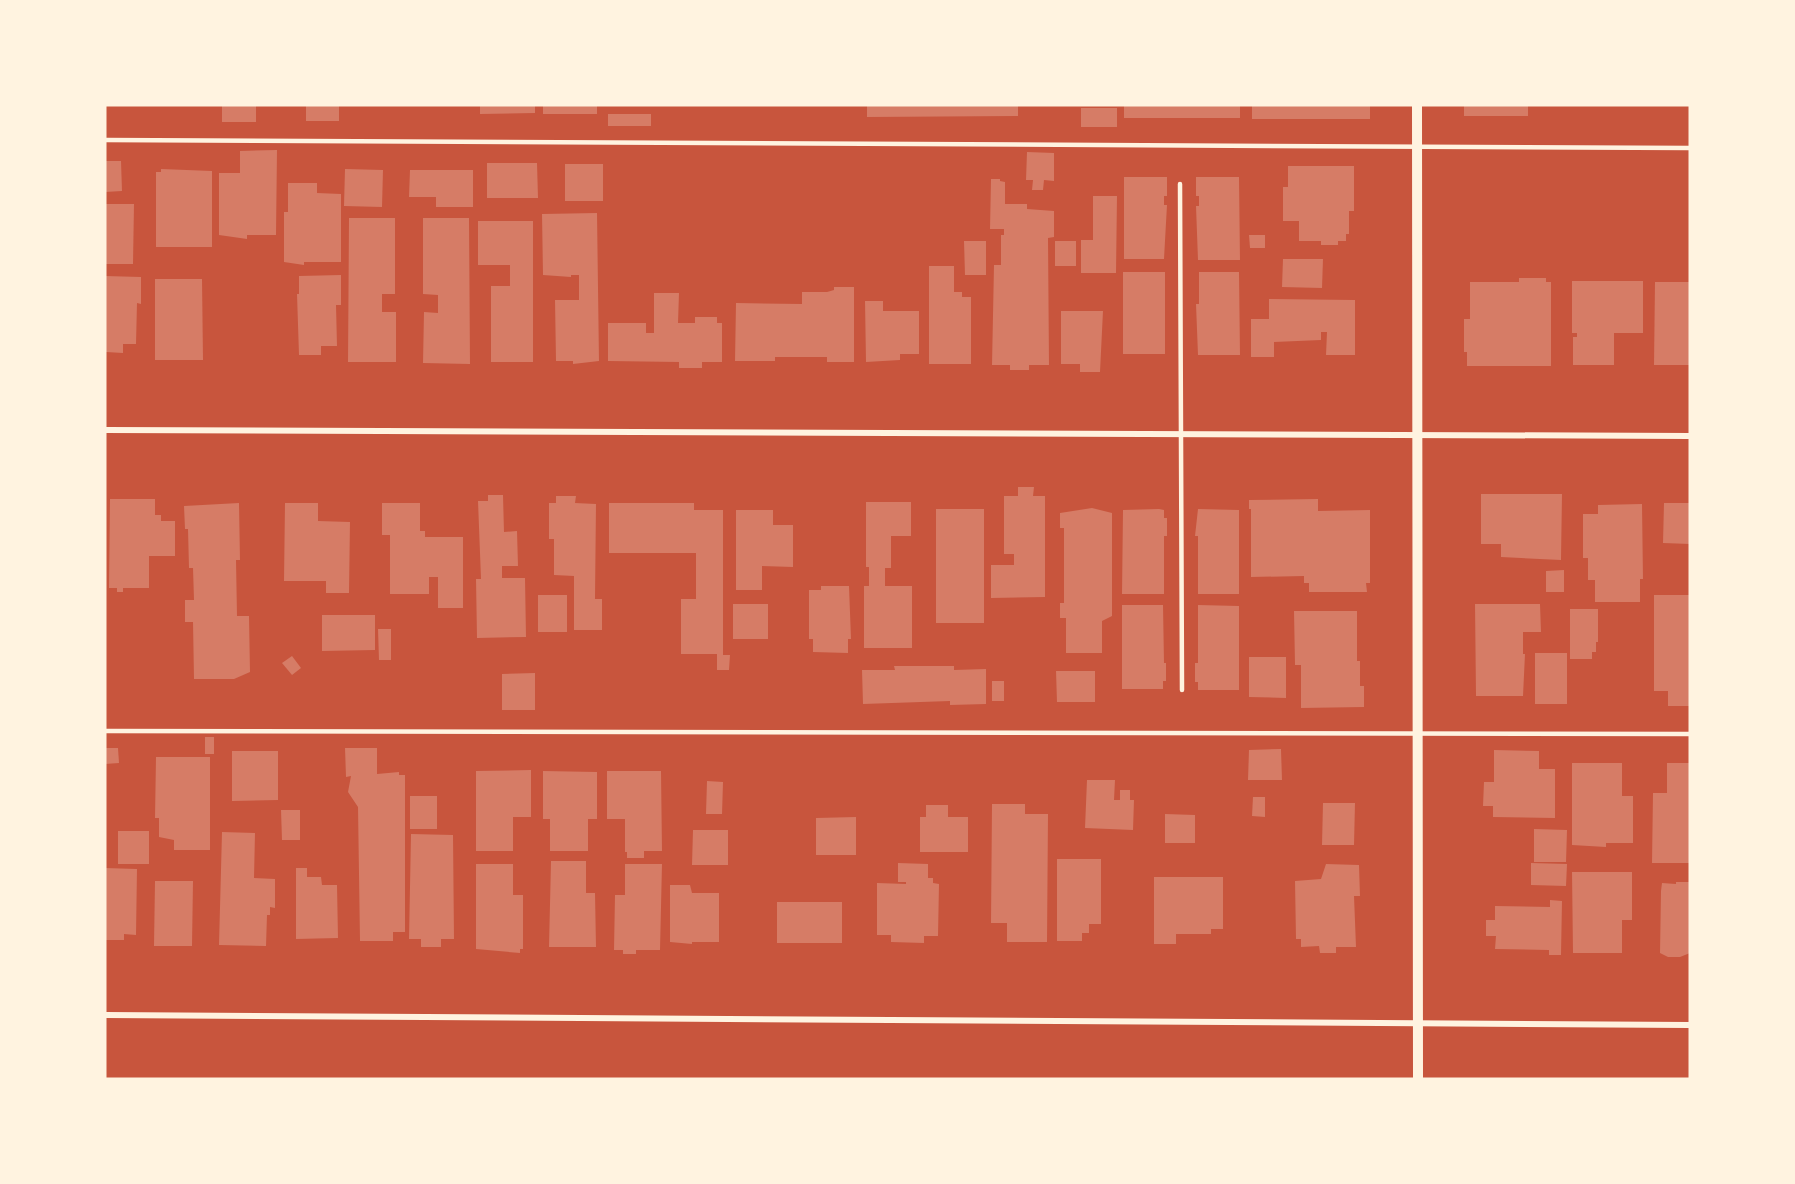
<svg xmlns="http://www.w3.org/2000/svg" width="1795" height="1184" font-family="'Zilla Slab',serif">
	<rect width="100%" height="100%" fill="#c8553d"/>
	<g fill="#d67c66">
		<rect x="222" y="105" width="34" height="17"/>
		<rect x="306" y="105" width="33" height="16"/>
		<path d="M480,105H535V113L480,114Z"/>
		<rect x="543" y="105" width="54" height="9"/>
		<path d="M867,105H1018V116L867,117Z"/>
		<rect x="1124" y="105" width="116" height="13"/>
		<rect x="1252" y="105" width="118" height="14"/>
		<rect x="1464" y="105" width="64" height="11"/>
		<rect x="1081" y="108" width="36" height="19"/>
		<rect x="608" y="114" width="43" height="12"/>
		<path d="M277,150L276,235H247V239L219,235V173H240V151Z"/>
		<path d="M1027,152L1054,153V181L1044,180L1043,190H1032L1033,180H1026Z"/>
		<path d="M105,161H121L122,191L105,192Z"/>
		<path d="M487,163H537L538,198H487Z"/>
		<rect x="565" y="164" width="38" height="37"/>
		<path d="M1288,166H1354V211H1349V234H1346V241H1338V245H1321V241H1299V221H1283V187H1288Z"/>
		<path d="M161,169L212,171V247H156V172H161Z"/>
		<path d="M345,169L383,170L382,207L344,206Z"/>
		<path d="M410,170H473V207H436V197H409Z"/>
		<path d="M1124,177H1167V196H1164V205H1167L1164,259H1124Z"/>
		<path d="M1196,177H1239L1240,260H1198L1196,206H1199V196H1196Z"/>
		<path d="M991,179H1000V181L1005,182V204H1027V209L1054,211V237L1048,238L1049,365H1029V370H1010V365H992L994,265H1001V235H1004V229H990Z"/>
		<path d="M288,183H317V193L341,194V262H304V265L284,262V212H288Z"/>
		<path d="M1093,196H1117L1116,273H1081V240H1093Z"/>
		<path d="M105,204H134L133,264H105Z"/>
		<path d="M597,213L599,361L573,364V361H556L555,300H579V275H571V277L543,275L542,214Z"/>
		<path d="M349,218H395V294H382V312H396V362H348Z"/>
		<path d="M423,218H469L470,364L423,363L424,312L438,313V295L423,294Z"/>
		<path d="M478,221H533V362H491V286H510V265H478Z"/>
		<path d="M1249,235H1265V248H1250Z"/>
		<path d="M964,241H986V275H965Z"/>
		<rect x="1055" y="241" width="21" height="25"/>
		<path d="M1283,259H1323L1322,288L1282,287Z"/>
		<path d="M929,266H954V292H962V297H971V364H929Z"/>
		<rect x="1123" y="272" width="42" height="82"/>
		<path d="M1199,272H1239L1240,355H1198L1196,304H1199Z"/>
		<path d="M341,275V305H336L337,346H321V355H299L297,294H299V276Z"/>
		<path d="M105,276L141,277V304L137,303L136,344H123V353L106,352Z"/>
		<path d="M1519,278H1546V282H1551V366H1467V352H1464V319H1470V282H1519Z"/>
		<path d="M155,279H202L203,360H155Z"/>
		<path d="M1572,281H1643V333H1614V365H1573V337H1577V333H1572Z"/>
		<path d="M1655,282H1690V365H1654Z"/>
		<path d="M834,287H854V362H827V357H775V361H735L736,303L802,304V292H827L834,290Z"/>
		<path d="M654,293H679L678,323H695V317H717V323H722V362H702V368H679V362L608,361V323H646V333H654Z"/>
		<path d="M1269,299L1355,300V355H1326L1327,332H1321V340L1274,342V357H1251V319H1269Z"/>
		<path d="M865,301H883V311H919V354H900V360L866,362Z"/>
		<path d="M1061,311H1103L1100,372H1080V364H1061Z"/>
		<path d="M1018,487H1034L1033,496H1045V597L991,598V565H1014V554H1004V496H1018Z"/>
		<path d="M1481,494H1562L1561,560L1501,557V544H1481Z"/>
		<path d="M488,495H503L504,532L517,531L518,566H502V578H525L526,637L477,638L476,579H481L478,501H488Z"/>
		<path d="M556,496H576L575,503L596,504L595,599H602V630H574V576L554,575V539H549V503H556Z"/>
		<path d="M110,499H155V515H161V521H175V556H149V588H123V592H117V588H109Z"/>
		<path d="M1318,499V511L1370,510V583H1366L1367,592H1309V583H1304V576L1251,577V509H1249V500Z"/>
		<path d="M866,502H911V536H891V568H885V586H912V648H864V586H869V567H866Z"/>
		<path d="M239,503L240,560H236L237,616H249L250,672L234,679H194L193,622H185V600H194L193,568H189L188,529H185L184,506Z"/>
		<path d="M285,503H318V521L350,522L349,593H326V581H284Z"/>
		<path d="M382,503H420V531H425V537H463V608H438V577H429V594H390V535H382Z"/>
		<path d="M609,503H694V510H723V655H730L729,670H717V654H681V599H696V553H609Z"/>
		<path d="M1664,503H1690V544L1663,543Z"/>
		<path d="M1642,504L1643,579H1640V602H1595V580H1588V558H1583V514H1598V505Z"/>
		<path d="M1092,508L1112,513V616L1102,621V653H1066V618H1060V603H1064V528H1060V513Z"/>
		<rect x="936" y="509" width="48" height="114"/>
		<path d="M1159,509L1164,510V518H1167V536H1164V594H1122L1123,510Z"/>
		<path d="M1198,509L1239,510V594H1198V536H1195Z"/>
		<path d="M736,510H773V525H793V567L762,566V590H736Z"/>
		<path d="M1564,570V592H1546V571Z"/>
		<path d="M821,586H849L851,639H848V653L813,652V639H809V590H821Z"/>
		<rect x="538" y="595" width="29" height="37"/>
		<path d="M1654,595H1690L1689,706H1668V691H1654Z"/>
		<rect x="733" y="604" width="35" height="35"/>
		<path d="M1475,604H1540L1541,632H1523V654H1525L1523,696H1476Z"/>
		<path d="M1122,605H1163L1164,663H1166V681H1163V689H1122Z"/>
		<path d="M1198,605L1239,606V690H1198V682H1195V663H1198Z"/>
		<path d="M1570,609H1598V642H1596V652H1592V659H1570Z"/>
		<path d="M1294,611H1357V661H1360V686H1364V707L1301,708V665H1295Z"/>
		<path d="M322,615H375V650L322,651Z"/>
		<path d="M378,629H391V660H379Z"/>
		<rect x="1535" y="653" width="32" height="51"/>
		<path d="M292,656L301,668L292,675L282,663Z"/>
		<path d="M1249,657H1286V698L1249,697Z"/>
		<path d="M894,666H954V670L986,669V704L950,705V701L863,704L862,670H895Z"/>
		<path d="M1056,671H1095V702H1057Z"/>
		<path d="M535,673V710H502V674Z"/>
		<rect x="992" y="681" width="12" height="20"/>
		<rect x="205" y="737" width="9" height="17"/>
		<path d="M105,748H118L119,763L105,764Z"/>
		<path d="M345,748H377V774L399,772V775H405V932H393V941H360L358,807L348,792L351,776L346,777Z"/>
		<path d="M1281,749L1282,780H1248L1249,750Z"/>
		<path d="M1494,750L1539,751V769H1555V818L1493,817V806H1483L1484,782H1494Z"/>
		<path d="M232,751H278V800L232,801Z"/>
		<path d="M156,757H210V850H174V840L159,837V818H155Z"/>
		<path d="M1572,763H1622V796H1633V843H1606V847L1572,845Z"/>
		<path d="M1667,763H1690V863H1652L1653,793H1667Z"/>
		<path d="M531,770V817H513V851H476V771Z"/>
		<path d="M543,771L597,772V819H588V851H550V819H543Z"/>
		<path d="M607,771H661L662,851H644V858H627V852H625V819H607Z"/>
		<path d="M1087,780H1115L1114,800H1120V790H1130V800H1134L1133,830L1085,828Z"/>
		<path d="M707,781L723,782L722,814H706Z"/>
		<rect x="410" y="796" width="27" height="33"/>
		<path d="M1253,797H1265V817L1252,816Z"/>
		<path d="M1323,803H1355L1354,845H1322Z"/>
		<path d="M992,804H1025V814H1048L1047,942H1007V923H991Z"/>
		<path d="M926,805H948V817H968V852H920V817H926Z"/>
		<path d="M281,810H300V840H282Z"/>
		<path d="M1165,814L1195,815V843H1165Z"/>
		<path d="M856,817V855H816V818Z"/>
		<path d="M1534,829L1567,830L1566,862H1534Z"/>
		<path d="M693,830H728V865H692Z"/>
		<rect x="118" y="831" width="31" height="33"/>
		<path d="M222,832L255,833L254,878L275,879V908L270,907V915H267L266,946L219,945Z"/>
		<path d="M411,834L453,835L454,939H441V947H421V939H409Z"/>
		<path d="M1057,859H1101V924H1089V933H1082V941H1057Z"/>
		<path d="M551,861H586V893H595L596,947H549Z"/>
		<path d="M898,863L928,864V878H933V883L939,884L938,936H924V943L891,942V935H877V883L906,884V882H898Z"/>
		<path d="M1531,863L1567,864L1566,886L1531,885Z"/>
		<path d="M476,864H513V895H523V949H520V953L476,949Z"/>
		<path d="M625,864H662L660,950H636V954H623V950H614L615,895H625Z"/>
		<path d="M1326,864L1359,865L1360,896H1354L1356,947H1336V953H1320L1319,946L1301,947V939H1296L1295,881L1321,879Z"/>
		<path d="M105,868L137,869L136,935L124,934V940H105Z"/>
		<path d="M296,868H307V877H321L322,885H337L338,938L296,939Z"/>
		<path d="M1572,872H1632V920H1622V953H1573Z"/>
		<path d="M1154,877H1223V929H1211V934H1176V944H1154Z"/>
		<path d="M155,881H193L192,946H154Z"/>
		<path d="M1676,882H1690V953L1680,957H1668L1660,953L1661,891L1662,883L1676,884Z"/>
		<path d="M670,885H690L692,893H719V942H692V944L670,942Z"/>
		<path d="M1550,900L1562,901L1561,955H1549V950L1495,949L1496,936H1486V920H1495V906L1550,907Z"/>
		<rect x="777" y="902" width="65" height="41"/>
	</g>
	<g fill="none" stroke-linecap="round" stroke-linejoin="round">
		<g stroke="#fff3e0" stroke-width="4.5">
			<path d="M105,140L1690,148"/>
			<path d="M1180,184L1182,690"/>
			<path d="M105,731L1690,734"/>
		</g>
		<g stroke="#fff3e0" stroke-width="6">
			<path d="M105,430L1690,436"/>
			<path d="M105,1015L1690,1025"/>
		</g>
		<path stroke="#fff3e0" stroke-width="10" d="M1417,105L1418,1079"/>
	</g>
	<rect width="1795" height="1184" fill="none" stroke="#fff3e0" stroke-width="213"/>
</svg>
